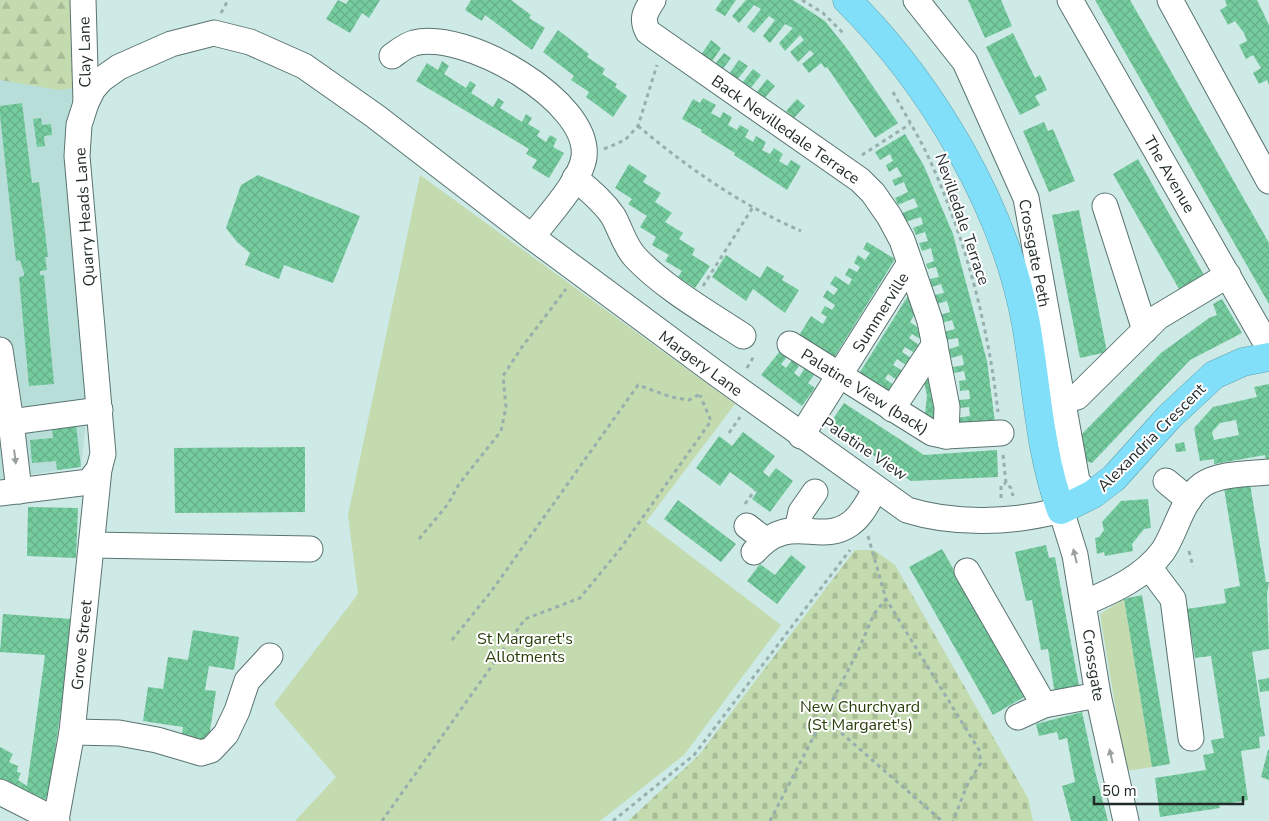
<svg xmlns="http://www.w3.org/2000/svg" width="1269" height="821" font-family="'Nunito Sans',sans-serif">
	<defs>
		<pattern id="forest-firs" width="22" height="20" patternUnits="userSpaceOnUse" patternTransform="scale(1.25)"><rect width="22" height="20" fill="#c3dbae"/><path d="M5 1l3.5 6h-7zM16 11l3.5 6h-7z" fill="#a7bc96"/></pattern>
		<pattern id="cemetery-stones" width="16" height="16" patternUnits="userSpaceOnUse" patternTransform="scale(1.25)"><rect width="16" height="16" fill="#c3dbae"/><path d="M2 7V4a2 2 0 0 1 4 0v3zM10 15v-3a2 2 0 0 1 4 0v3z" fill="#a7bc96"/></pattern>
		<pattern id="building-cross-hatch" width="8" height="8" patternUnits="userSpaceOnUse" patternTransform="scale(1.25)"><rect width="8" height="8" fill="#75cc9e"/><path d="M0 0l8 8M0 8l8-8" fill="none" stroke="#65af88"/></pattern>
	</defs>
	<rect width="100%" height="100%" fill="#cdeae7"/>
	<path fill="#b8deda" d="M0,0L74,88L65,143L80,270L89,394L81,467L0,479Z"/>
	<g fill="#c3dbae">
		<path d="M420,175L735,404L646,522L781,625L684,755L600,821H295L336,777L274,704L358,594L348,515Z"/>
		<path d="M1124,599L1152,767L1126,771L1100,614Z"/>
	</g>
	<path fill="url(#forest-firs)" d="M0,0H74V88L59,90L0,80Z"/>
	<path fill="url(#cemetery-stones)" d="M855,550H874L895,565L1028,798L1033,821H628L699,755Z"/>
	<g fill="url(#building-cross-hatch)" fill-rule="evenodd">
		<path d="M338,0L346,4L349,0H380L369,18L362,13L350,33L326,19Z"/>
		<path d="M471,0H511L531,15L529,18L545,28L532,50L485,15L482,21L465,10Z"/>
		<path d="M722,0H736L725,16L715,10Z"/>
		<path d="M746,0H793L825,21L848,50L898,123L875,138L827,67L825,68L821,63L809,73L802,64L814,54L810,50L798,62L790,52L804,40L800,35L785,51L779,43L793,28L785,24L770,43L763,36L775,20L769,16L754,33L747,27L761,9L754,5L739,23L732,16Z"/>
		<path d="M968,0H1001L1012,26L985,38Z"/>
		<path d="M1095,0H1130L1232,178L1269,243V304Z"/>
		<path d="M1225,0H1257L1269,25V85L1267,80L1259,84L1253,73L1261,68L1253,55L1246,59L1239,45L1247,41L1244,33L1235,21L1228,25L1220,10L1227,6Z"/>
		<path d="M558,30L589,54L587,57L605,69L602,74L617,84L615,87L627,96L613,117L586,97L589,92L571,80L574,76L543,52Z"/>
		<path d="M1013,33L1035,78L1040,75L1047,90L1035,96L1040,105L1020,115L986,47Z"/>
		<path d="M711,40L721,48L711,63L701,55Z"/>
		<path d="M724,53L731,58L722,70L715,64Z"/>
		<path d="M739,60L748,66L737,80L729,74Z"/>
		<path d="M442,61L449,66L444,74L466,88L470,81L476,85L471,93L493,107L498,98L504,102L500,108L522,122L526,114L532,118L528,124L540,131L537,136L546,142L550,135L557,139L553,147L564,153L549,178L532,168L537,160L526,154L529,149L416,81L427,63L438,70Z"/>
		<path d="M753,69L761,75L750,89L742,83Z"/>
		<path d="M767,79L775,86L764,99L757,92Z"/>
		<path d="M703,98L716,105L711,113L720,118L723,112L732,117L728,125L737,130L740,125L749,130L745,137L753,142L756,136L766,142L762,150L770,154L774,148L783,154L779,161L787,166L791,160L801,166L787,190L734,155L735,153L701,132L702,130L682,119L693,99L700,103Z"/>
		<path d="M797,99L805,106L794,118L786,111Z"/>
		<path d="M22,103L32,183L39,182L48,257H45L47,270L40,271V275H44L54,384L29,386L19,277L24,276V273L20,260L16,261L0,115V106Z"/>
		<path d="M41,118L42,125L51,124L52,135L44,136L45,146L37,147L33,119Z"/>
		<path d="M1044,122L1048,131L1053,129L1075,181L1049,192L1023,131Z"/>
		<path d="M905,134L924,166L953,234L987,361L996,430L957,426V418L970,416L969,407L960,408L959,400L970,399L969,390L960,391L959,381L966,380L964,371L949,374L948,368L964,365L962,355L951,358L949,349L959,346L958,338L946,340L944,332L955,329L952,320L938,324L936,316L950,312L947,301L937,304L934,295L944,293L941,284L932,287L930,279L939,277L936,267L928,269L926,264L934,261L931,248L922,251L919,243L928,241L925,232L916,235L913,228L923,224L921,217L905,222L902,213L918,207L914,198L898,205L895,198L908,192L904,182L895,186L892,180L902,176L897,167L889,172L886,165L893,161L890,154L880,160L875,152Z"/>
		<path d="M1138,159L1204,275L1179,289L1113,174Z"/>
		<path d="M629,164L647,176L643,182L661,193L655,202L672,213L665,222L683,233L679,239L695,249L692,255L710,266L695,288L678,277L682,271L665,261L669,255L652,245L656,237L640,227L647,216L628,204L632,199L615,188Z"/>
		<path d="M258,175L360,216L333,283L284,265L279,279L245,265L250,253L237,242L226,228L241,185Z"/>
		<path d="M1079,210L1107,352L1080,358L1052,215Z"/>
		<path d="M867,242L895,259L830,364L795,342L811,316L823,324L827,317L821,313L825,306L832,310L835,305L823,297L827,290L834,295L838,289L830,284L835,276L849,285L852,279L845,275L849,268L857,272L860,267L854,263L858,255L865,260L870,253L863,249Z"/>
		<path d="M726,255L760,278L767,266L784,276L782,280L799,290L785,313L753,289L746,301L712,277Z"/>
		<path d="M911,291L919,306L910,322L926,333L922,340L912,334L909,338L919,345L913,352L905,347L902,352L911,358L906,365L897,359L893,365L903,371L897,380L888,374L885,379L894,385L890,392L857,377Z"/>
		<path d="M1222,299L1242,333L1190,360L1092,463L1086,461L1080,436L1161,353L1209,318L1217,315L1213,304Z"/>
		<path d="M780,351L787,357L781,364L786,368L792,360L799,366L794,373L799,377L805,368L814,375L808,383L815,388L802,406L761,375Z"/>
		<path d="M937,370L938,425L924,422L927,396L922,372Z"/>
		<path d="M1269,384V461H1266L1265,455L1214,464V459L1200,461L1194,428L1213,407L1257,397L1254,387ZM1236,420L1239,435L1214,440L1212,432L1220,423Z"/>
		<path d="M844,403L924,455L997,450L998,477L911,481L829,425Z"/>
		<path d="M76,425L81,467L57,470L56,461L32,463L30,440L53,438L52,428Z"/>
		<path d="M743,432L775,456L763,472L769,477L776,468L793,481L770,512L752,499L757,492L730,472L720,486L696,468L719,436L732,446Z"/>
		<path d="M1184,442L1186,451L1176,452L1175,444Z"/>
		<path d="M305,447V512L175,513L174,448Z"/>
		<path d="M1250,484L1266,582H1269L1267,594L1269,649L1252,652L1265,736L1259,737L1260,748L1241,751L1248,800L1219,805L1220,808L1160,817L1155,778L1206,770L1203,755L1214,753L1211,740L1224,738L1211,656L1195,658L1187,609L1226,603L1224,589L1240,586L1224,488Z"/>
		<path d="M1148,499L1151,528L1144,529L1132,544L1133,551L1105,556L1104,552L1097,554L1095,538L1099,537L1104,530L1102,522L1121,501Z"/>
		<path d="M678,500L736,544L721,562L664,519Z"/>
		<path d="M28,507L78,508L76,558L27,556Z"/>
		<path d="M1046,545L1049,558L1055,557L1080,691L1055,695L1048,649L1041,650L1032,600L1026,601L1015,552Z"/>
		<path d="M942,549L1026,696L993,715L909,567Z"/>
		<path d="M791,555L806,567L777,604L747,581L760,564L775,575Z"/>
		<path d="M1142,595L1170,764L1152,767L1124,599Z"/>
		<path d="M3,614L72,619L69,657L50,783L46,799L41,804L0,784V747L13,754L9,762L18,766L17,772L21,773L18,780L27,786L45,655L0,652Z"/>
		<path d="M193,630L239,637L234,670L209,666L205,690L216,691L208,744L181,740L183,727L143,721L148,687L163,689L168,657L188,660Z"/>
		<path d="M1269,678V691L1260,692L1258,680Z"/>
		<path d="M1082,712L1095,771L1108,821H1071L1062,786L1075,782L1067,738L1059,740L1057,732L1039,736L1036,724Z"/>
		<path d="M1268,750H1269V780L1261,777Z"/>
	</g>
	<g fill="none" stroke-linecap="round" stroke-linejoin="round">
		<defs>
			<g id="minor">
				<path d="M83,0L86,103"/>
				<path d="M653,0C645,12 641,19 648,32L860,180L873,193L889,216L902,240L930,321L947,407L946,436"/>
				<path d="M916,0L965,62L1026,198L1077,481L1085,491L1093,494"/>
				<path d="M1070,0L1269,348"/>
				<path d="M1170,0L1269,181"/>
				<path d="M392,56C399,51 406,45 414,43C464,29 591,101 584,157C581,181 546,218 532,237"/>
				<path d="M575,178C589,190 603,201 613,216C621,230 624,245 635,257C663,287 708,313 743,336"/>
				<path d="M1105,206L1145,330"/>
				<path d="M790,344L932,433L946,436L1001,433"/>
				<path d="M0,350L11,422L100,410"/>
				<path d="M1062,401L1077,397L1158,317L1228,275"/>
				<path d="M892,409L935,344"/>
				<path d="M11,422L19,491"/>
				<path d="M801,436L910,263"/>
				<path d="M1166,481L1189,500"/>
				<path d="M0,493L89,482L99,469L103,454L77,156L79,125L86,103L93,89L102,79L119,67L171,44L214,33L250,42L304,66L375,116L532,237L717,374L907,510C955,525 1013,523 1061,510L1075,555L1098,695L1126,821"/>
				<path d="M747,526L765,540"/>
				<path d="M797,530L801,512L815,492"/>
				<path d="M92,545L310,549"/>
				<path d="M754,552C789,511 819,546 850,524C862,516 868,501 876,489"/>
				<path d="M1149,567L1173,599L1191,738"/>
				<path d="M967,571L1044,705L1098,695"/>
				<path d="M1084,603C1113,591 1144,577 1163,551C1177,530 1181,501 1202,485C1219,473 1249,474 1269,472"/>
				<path d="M1018,717L1044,705"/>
				<path d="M72,732L119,733L157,740L201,753L211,750L226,734L237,711L247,681L270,656"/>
				<path d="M0,792L57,821"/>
				<path d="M56,820L72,732L99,469"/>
			</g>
			<path id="highway" d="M847,0C931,83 1005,207 1026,324C1037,386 1039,451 1061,510L1093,494L1114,478L1169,417L1214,375L1243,362L1269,357"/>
		</defs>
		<use href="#minor" stroke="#5a7471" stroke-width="27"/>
		<use href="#highway" stroke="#5fa0b0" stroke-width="29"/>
		<g stroke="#97afad" stroke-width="3" stroke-dasharray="4 4" stroke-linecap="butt">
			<path d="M802,0L823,13L844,34"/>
			<path d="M221,13L228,0"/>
			<path d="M893,92C904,112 916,132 926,152C964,233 988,323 998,412"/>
			<path d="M638,126C688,168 741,205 801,231"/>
			<path d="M604,149L625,140L638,126L657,65"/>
			<path d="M862,155L910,124"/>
			<path d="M703,286L753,207"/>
			<path d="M747,368L754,356"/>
			<path d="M729,433L740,417"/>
			<path d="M1003,455L1006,483L1011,488L1013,496"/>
			<path d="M1001,498V485L1006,483"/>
			<path d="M745,504L755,490"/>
			<path d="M868,536L886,599L979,750L981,763L968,783L953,821"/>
			<path d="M419,539L448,504L459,484L501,431L506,407L503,376L522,347L566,289"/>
			<path d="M1189,551L1193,567"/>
			<path d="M452,640L490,593L638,385L671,397L689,400L700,394"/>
			<path d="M823,717L942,821"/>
			<path d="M382,821L525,619L580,598L621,548L711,421L700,395"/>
			<path d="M613,821L694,755L850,550"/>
			<path d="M770,821L858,651L874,614L886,599"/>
		</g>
		<use href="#minor" stroke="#fff" stroke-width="25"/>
		<use href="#highway" stroke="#81dff9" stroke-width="28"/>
	</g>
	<defs><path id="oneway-solid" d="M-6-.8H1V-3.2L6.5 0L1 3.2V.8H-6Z" transform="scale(1.25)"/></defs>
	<g fill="#9a9f9f">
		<use href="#oneway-solid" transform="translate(15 457) rotate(83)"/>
		<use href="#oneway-solid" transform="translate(1075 556) rotate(-104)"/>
		<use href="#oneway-solid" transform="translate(1111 756) rotate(-103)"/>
	</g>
	<g text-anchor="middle" stroke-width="4" stroke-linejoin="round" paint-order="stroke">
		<g font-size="16" fill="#1f2a29" stroke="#fff">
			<text transform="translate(84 52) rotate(-91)" y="6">Clay Lane</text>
			<text transform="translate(786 129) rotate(35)" y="6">Back Nevilledale Terrace</text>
			<text transform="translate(1170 174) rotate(60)" y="6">The Avenue</text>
			<text transform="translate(84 217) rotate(-94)" y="6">Quarry Heads Lane</text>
			<text transform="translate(963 219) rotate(71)" y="6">Nevilledale Terrace</text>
			<text transform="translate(1035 253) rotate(79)" y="6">Crossgate Peth</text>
			<text transform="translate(880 312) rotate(-58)" y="6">Summerville</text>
			<text transform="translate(701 363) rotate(36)" y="6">Margery Lane</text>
			<text transform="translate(865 391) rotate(32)" y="6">Palatine View (back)</text>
			<text transform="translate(1151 437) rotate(-45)" y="6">Alexandria Crescent</text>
			<text transform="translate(865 448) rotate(34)" y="6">Palatine View</text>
			<text transform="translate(81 645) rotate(-84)" y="6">Grove Street</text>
			<text transform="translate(1094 665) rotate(81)" y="6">Crossgate</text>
		</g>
		<g font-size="16" fill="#29400a" stroke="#fff">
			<text x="525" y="644">St Margaret's<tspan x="525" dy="18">Allotments</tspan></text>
			<text x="860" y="712">New Churchyard<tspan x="860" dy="18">(St Margaret's)</tspan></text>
		</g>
	</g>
	<path d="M1094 796v8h149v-8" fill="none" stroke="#1f2a29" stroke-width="2.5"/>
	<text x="1102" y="796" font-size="15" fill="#1f2a29" stroke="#ffffff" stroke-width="4" paint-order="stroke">50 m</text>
</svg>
